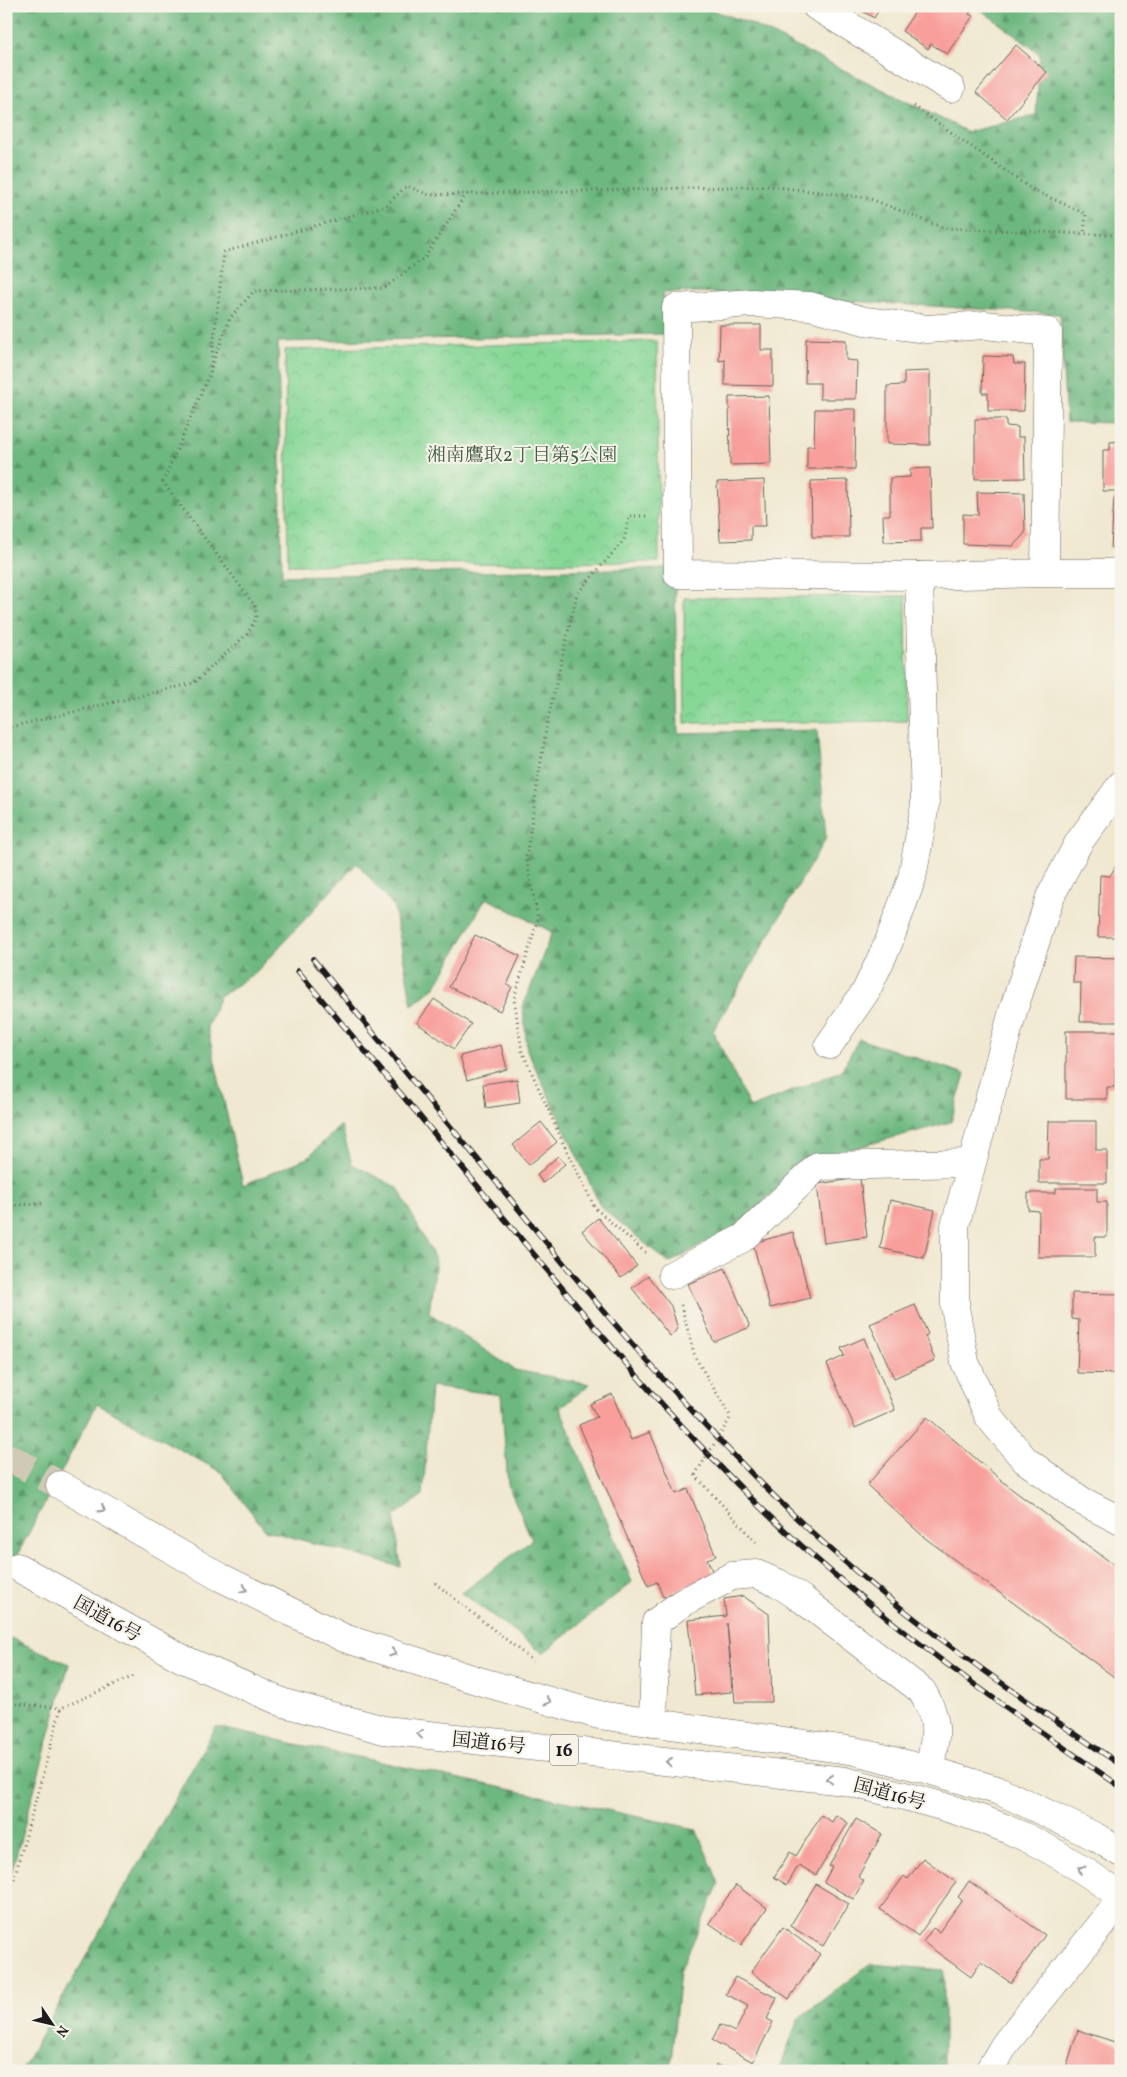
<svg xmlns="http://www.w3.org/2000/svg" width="1127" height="2077" font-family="Vollkorn,'Noto Serif JP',serif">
	<defs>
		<pattern id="forest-firs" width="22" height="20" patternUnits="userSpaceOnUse" patternTransform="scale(1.25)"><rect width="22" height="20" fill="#6db880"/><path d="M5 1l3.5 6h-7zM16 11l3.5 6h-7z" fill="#599568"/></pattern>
		<pattern id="park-crowns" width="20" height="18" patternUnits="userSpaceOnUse" patternTransform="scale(1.25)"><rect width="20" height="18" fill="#87d797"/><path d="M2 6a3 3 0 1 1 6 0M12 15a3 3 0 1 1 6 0" fill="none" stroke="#74b882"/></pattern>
	</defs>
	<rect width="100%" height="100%" fill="#f7f3e8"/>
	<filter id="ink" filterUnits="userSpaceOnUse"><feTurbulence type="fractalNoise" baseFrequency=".02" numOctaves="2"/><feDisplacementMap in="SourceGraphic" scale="10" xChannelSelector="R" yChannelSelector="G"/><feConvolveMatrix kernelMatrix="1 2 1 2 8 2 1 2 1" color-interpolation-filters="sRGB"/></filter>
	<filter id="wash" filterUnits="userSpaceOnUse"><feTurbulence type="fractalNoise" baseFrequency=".0096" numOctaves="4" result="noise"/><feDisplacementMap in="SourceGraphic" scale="20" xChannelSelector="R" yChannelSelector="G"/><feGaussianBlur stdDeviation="1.12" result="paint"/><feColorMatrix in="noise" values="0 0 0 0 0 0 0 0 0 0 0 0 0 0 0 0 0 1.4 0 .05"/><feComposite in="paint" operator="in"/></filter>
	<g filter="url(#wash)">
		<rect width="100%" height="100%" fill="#f0e8d0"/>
		<g fill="url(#forest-firs)" stroke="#446a4e">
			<path d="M6,6H701L749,23L968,132L1036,115L1040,54L976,6H1121V423L1066,422L1060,314L701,292L663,293V334L278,342L282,576L667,568L675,588L678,733L817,730L826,838L713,1031L750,1108L841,1071L859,1039L965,1074L951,1122L807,1161L737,1226L669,1263L601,1207L527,1050L523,1007L552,932L486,898L436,986L412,1005L394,907L357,863L256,972L220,996L207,1027L243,1185L307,1158L341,1125L352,1164L398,1188L436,1261L429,1313L515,1370L590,1384L560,1408L632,1582L543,1653L462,1593L532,1540L508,1485L501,1395L431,1386L423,1495L394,1516L401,1567L265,1530L221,1472L97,1404L6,1576Z"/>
			<path d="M6,1636L69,1664L6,1892Z"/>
			<path d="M216,1727L696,1829L719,1883L680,1971L670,2071H21Z"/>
			<path d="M870,1964L944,1970V2071H779L798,2019Z"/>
		</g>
		<g fill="url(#park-crowns)" stroke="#527a5a">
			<path d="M657,341L659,562L288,565L285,350Z"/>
			<path d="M906,596L907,721L685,723L684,598Z"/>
		</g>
		<g id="blocks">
			<g fill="#f89f9b">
				<path d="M854,6H881L874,18Z"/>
				<path d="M919,6H975L969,14L973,16L947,54L931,44L928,49L902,31Z"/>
				<path d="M1016,45L1047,72L1007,119L976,92Z"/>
				<path d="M720,325H761V350H773V386L725,385V360L719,361Z"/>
				<path d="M806,339L846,340V360L857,361L856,399H820V383H805Z"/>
				<path d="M983,356L1013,357L1014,364H1025L1024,411H988V393H982Z"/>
				<path d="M930,371V445L887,444V386L904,385V372Z"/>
				<path d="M769,396L771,464L730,465L729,397Z"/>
				<path d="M815,409H856L855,469H807V446H814Z"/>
				<path d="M975,419H1006V426L1018,427V437H1024L1025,478L975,479Z"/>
				<path d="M1121,441V491H1103V450H1110V442Z"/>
				<path d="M930,468L932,528H921V541L884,542L883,515H890V478L910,477V469Z"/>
				<path d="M764,480L766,526H751V540L720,541L717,482Z"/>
				<path d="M848,480L849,537H812L811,481Z"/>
				<path d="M977,492L1024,493L1025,533L1013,546L963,544V514L978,515Z"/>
				<path d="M1114,498H1121V548H1111Z"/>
				<path d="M1121,857V937H1098L1100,875L1110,876Z"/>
				<path d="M475,935L520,956L507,985L512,987L500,1011L449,987Z"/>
				<path d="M1074,957L1121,958V1022H1080L1081,983H1073Z"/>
				<path d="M434,999L471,1024L454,1049L417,1023Z"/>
				<path d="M1066,1031H1121V1068H1115V1087H1107V1099H1066Z"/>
				<path d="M501,1045L507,1069L467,1080L460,1056Z"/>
				<path d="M517,1079L520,1103L486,1108L483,1084Z"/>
				<path d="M1049,1121H1096V1150H1107V1183H1039V1159H1048Z"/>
				<path d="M541,1122L557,1142L529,1165L513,1145Z"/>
				<path d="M558,1156L565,1164L543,1183L537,1175Z"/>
				<path d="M860,1178L867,1237L824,1243L817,1184Z"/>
				<path d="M1056,1188H1097V1202H1107V1237H1095V1257H1038L1039,1211L1028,1210V1193H1056Z"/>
				<path d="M890,1200L935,1210L924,1258L880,1248Z"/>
				<path d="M598,1218L637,1266L621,1278L582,1231Z"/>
				<path d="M793,1232L810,1298L770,1308L753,1243Z"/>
				<path d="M725,1268L750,1327L714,1342L688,1284Z"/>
				<path d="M648,1276L671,1306L678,1329L670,1336L632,1288Z"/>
				<path d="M1072,1293L1121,1294V1374L1077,1373L1079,1320L1072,1319Z"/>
				<path d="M915,1305L928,1334L925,1336L935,1360L894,1378L870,1324Z"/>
				<path d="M864,1338L895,1410L855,1428L827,1364L844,1356L841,1348Z"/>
				<path d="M612,1394L631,1440L650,1432L676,1494L688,1489L716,1556L707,1559L714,1575L663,1597L657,1582L648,1586L579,1425L597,1417L590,1404Z"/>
				<path d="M927,1417L1013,1490L1121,1570V1682L925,1538L867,1485Z"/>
				<path d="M743,1596L769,1614L772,1702H735L727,1623L732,1692L695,1695L688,1620L726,1616L724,1599Z"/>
				<path d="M821,1815L832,1822L836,1815L848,1823L816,1875L799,1865L787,1885L774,1877L790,1852L796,1856Z"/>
				<path d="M856,1819L882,1834L858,1877L864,1881L853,1899L824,1882L832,1867L829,1866Z"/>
				<path d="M923,1858L956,1882L918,1936L880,1909L904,1876L908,1879Z"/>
				<path d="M969,1881L1045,1935L1011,1983L981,1962L971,1977L923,1942L933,1928L939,1932L962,1900L958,1897Z"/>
				<path d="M816,1884L849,1904L823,1946L790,1926Z"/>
				<path d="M736,1885L767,1908L741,1945L709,1923Z"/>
				<path d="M783,1927L820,1954L789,1999L751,1972Z"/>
				<path d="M735,1977L777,1998L767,2019L773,2022L753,2062L712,2040L720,2025L735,2032L748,2006L726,1994Z"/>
				<path d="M1078,2030L1121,2044V2071H1065Z"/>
				<path d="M716,2065L733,2070V2071H714Z"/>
			</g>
		</g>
	</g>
	<g filter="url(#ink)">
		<use href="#blocks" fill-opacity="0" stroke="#66635b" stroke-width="1"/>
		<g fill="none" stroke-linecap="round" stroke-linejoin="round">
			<path stroke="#d0c9b5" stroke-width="28" stroke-dasharray="28 14" stroke-linecap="butt" d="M6,1456L60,1485"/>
			<defs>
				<g id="minor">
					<path d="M816,6L951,88"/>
					<path d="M1045,573L1048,332L985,325L927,329L865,321L810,306L753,303L676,308L678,574L919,576L1045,573H1121"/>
					<path d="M1121,785L1079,842L1050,897L1013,1011L955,1226V1307L965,1362L989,1417L1025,1460L1082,1501L1121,1521"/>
					<path d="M829,1045L866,991L888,944L912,878L925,805L919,576"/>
					<path d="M672,1275L743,1238L818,1166L971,1163"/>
					<path d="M653,1723L656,1622L682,1603L732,1576L756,1574L778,1583L802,1599L922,1691C941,1723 936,1736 929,1770"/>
					<path d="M989,2071L1005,2044L1121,1900"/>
				</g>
				<g id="highway">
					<path d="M60,1485L220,1577L344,1638L479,1681L599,1715L855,1751L929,1770L1000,1791L1096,1837L1121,1853"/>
					<path d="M17,1567L183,1659L284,1703L384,1730L845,1781C906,1796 970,1811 1027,1838C1060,1854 1092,1875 1121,1897"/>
				</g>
			</defs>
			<use href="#minor" stroke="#66635b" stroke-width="29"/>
			<use href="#highway" stroke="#66635b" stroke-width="29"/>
			<g stroke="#66635b" stroke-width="3" stroke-dasharray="1 4" stroke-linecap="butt">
				<path d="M914,106L1031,189L1086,214L1084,234"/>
				<path d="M211,367L230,318L254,291L384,288L425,257L466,194"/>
				<path d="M646,516H629L624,540L577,594L547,723L526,857L538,919L514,999L522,1051L563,1143L595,1208L647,1254"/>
				<path d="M6,728L194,683L247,634L256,618L255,606L163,482L210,373L224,252L385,206L407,186L429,195L768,186L868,198L944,228L1114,235L1121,229"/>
				<path d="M6,1206L44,1203"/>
				<path d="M681,1305L695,1357L731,1417"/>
				<path d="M695,1475L756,1542"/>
				<path d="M435,1583L533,1661"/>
				<path d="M6,1703L61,1708"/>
				<path d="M6,1908L61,1708L134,1676"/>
			</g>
			<use href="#minor" stroke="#fff" stroke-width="28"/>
			<use href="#highway" stroke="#fff" stroke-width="28"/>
			<defs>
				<g id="rail">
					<path d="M313,959C371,1031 430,1102 489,1173C579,1283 670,1393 771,1493C875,1598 999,1683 1121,1765"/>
					<path d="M298,971C361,1047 426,1123 489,1200C576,1305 663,1412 760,1507C870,1614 995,1701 1121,1787"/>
				</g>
			</defs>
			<use href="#rail" stroke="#1c1c1c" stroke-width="5.5"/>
			<use href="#rail" stroke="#f7f3e8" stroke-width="4" stroke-dasharray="11" stroke-linecap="butt"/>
			<path stroke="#66635b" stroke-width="3" stroke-dasharray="1 4" stroke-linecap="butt" d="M695,1475L731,1417"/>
		</g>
		<defs><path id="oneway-chevron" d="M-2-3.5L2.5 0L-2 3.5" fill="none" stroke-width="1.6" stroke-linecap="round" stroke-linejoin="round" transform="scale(1.25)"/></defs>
		<g stroke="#999">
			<use href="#oneway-chevron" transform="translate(102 1509) rotate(30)"/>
			<use href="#oneway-chevron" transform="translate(244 1589) rotate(26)"/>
			<use href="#oneway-chevron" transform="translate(393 1653) rotate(18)"/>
			<use href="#oneway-chevron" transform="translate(548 1701) rotate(16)"/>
			<use href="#oneway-chevron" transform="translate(420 1734) rotate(-174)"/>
			<use href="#oneway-chevron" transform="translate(669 1762) rotate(-174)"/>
			<use href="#oneway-chevron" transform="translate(830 1779) rotate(-174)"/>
			<use href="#oneway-chevron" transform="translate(1081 1869) rotate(-147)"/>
		</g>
	</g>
	<g text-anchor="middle" stroke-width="4" stroke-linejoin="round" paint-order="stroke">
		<rect fill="#f7f3e8" stroke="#5e5c59" stroke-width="1" x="550" y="1734.5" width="28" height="31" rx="4"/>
		<g font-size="18" font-weight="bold" fill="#1c1c1c">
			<text x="564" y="1756">16</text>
		</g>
		<g font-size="19" fill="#415d47" stroke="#f7f3e8">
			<text x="522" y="461">湘南鷹取2丁目第5公園</text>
		</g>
		<g font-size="19" fill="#1c1c1c" stroke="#f7f3e8">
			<text transform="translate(108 1618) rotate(29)" y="7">国道16号</text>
			<text transform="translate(489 1742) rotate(6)" y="7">国道16号</text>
			<text transform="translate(890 1793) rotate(15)" y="7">国道16号</text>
		</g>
	</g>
	<rect width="1127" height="2077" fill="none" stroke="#f7f3e8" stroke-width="25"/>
	<g transform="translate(52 2024) rotate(125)" stroke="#f7f3e8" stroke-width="4" paint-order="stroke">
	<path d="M0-4L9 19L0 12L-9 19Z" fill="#1c1c1c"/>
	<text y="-8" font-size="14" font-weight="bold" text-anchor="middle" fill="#1c1c1c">N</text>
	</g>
</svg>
